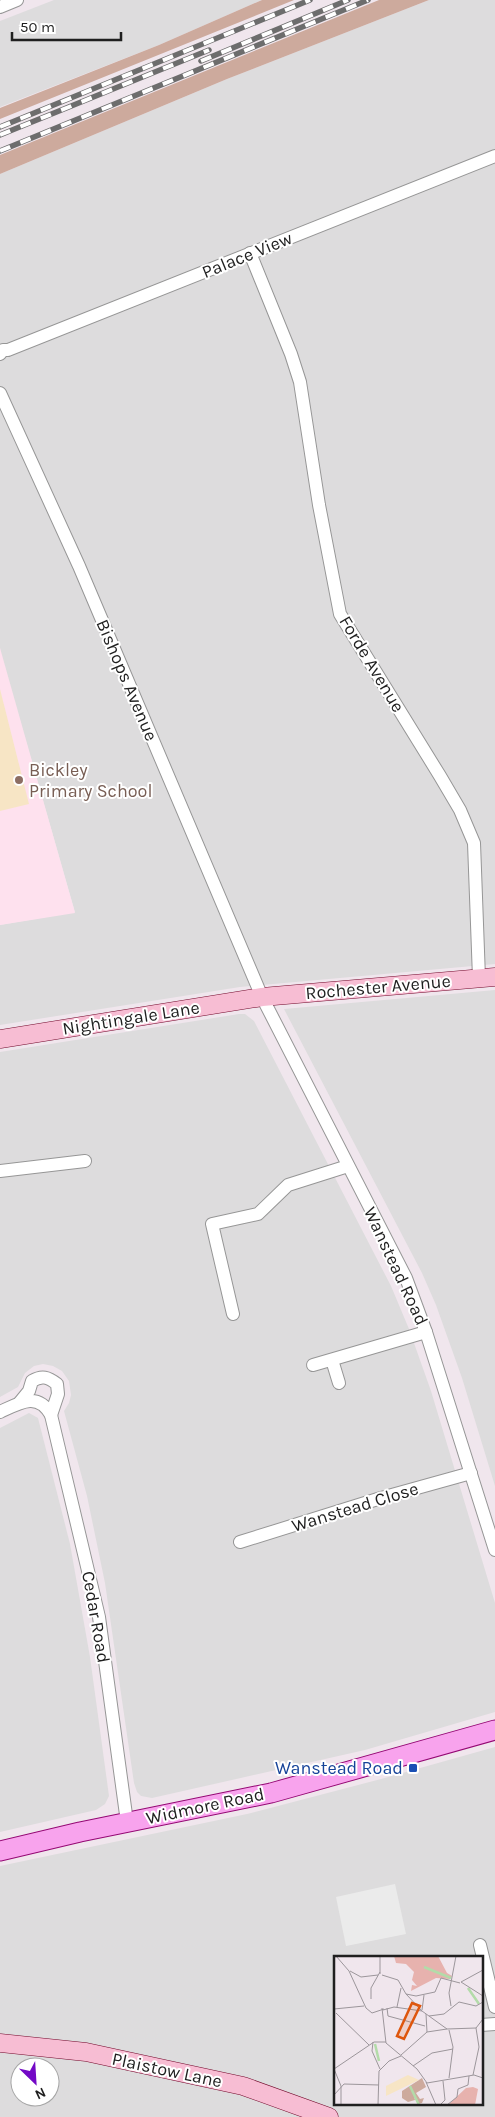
<svg xmlns="http://www.w3.org/2000/svg" width="495" height="2117" font-family="Karla,sans-serif">
	<rect width="100%" height="100%" fill="#f0e6ed"/>
	<g fill="#dddcdd" fill-rule="evenodd">
		<path d="M54,0H262L159,45L0,107V21Z"/>
		<path d="M429,0H495V964L240,987L0,1025V925L75,912L0,651V174L227,79Z"/>
		<path d="M495,990V1486L462,1378L436,1305L422,1273L284,1009Z"/>
		<path d="M239,1014H245L254,1021L391,1286L409,1329L431,1391L495,1603V1712L365,1750L152,1798L141,1796L137,1792L134,1783L105,1583L87,1496L64,1411L69,1403L71,1395L69,1381L62,1371L53,1366L43,1364L34,1366L25,1373L18,1387L0,1397V1052Z"/>
		<path d="M29,1413L38,1418L70,1544L90,1657L109,1796L105,1804L96,1810L0,1832V1428Z"/>
		<path d="M495,1747V2117H0V1866L247,1814L381,1779ZM335,1957H481V2103H335ZM20,2067H50V2097H20Z"/>
	</g>
	<path fill="#fee1ee" d="M0,648L75,913L0,925Z"/>
	<g fill="#cdaa9d">
		<path d="M262,0H294L0,119V108L159,45Z"/>
		<path d="M379,0H429L227,79L0,174V155Z"/>
	</g>
	<path fill="#f7e5c5" d="M0,689L29,804L0,811Z"/>
	<path fill="#ebebeb" d="M395,1884L406,1934L346,1946L336,1897Z"/>
	<g fill="none" stroke-linecap="round" stroke-linejoin="round">
		<defs>
			<g id="street">
				<path d="M0,7L17,0"/>
				<path d="M250,253L291,354L300,382L319,505L340,614L440,776L460,810L474,843L479,978"/>
				<path d="M0,354L3,350H8L495,156"/>
				<path d="M0,393L79,566L262,997L406,1278L426,1332L495,1550"/>
				<path d="M0,1171L85,1161"/>
				<path d="M233,1314L212,1224L258,1214L288,1185L348,1166"/>
				<path d="M332,1360L339,1383"/>
				<path d="M313,1365L426,1332"/>
				<path d="M20,1402L29,1391L32,1381C42,1375 48,1377 57,1384L58,1394L51,1415"/>
				<path d="M0,1412C19,1403 38,1391 51,1415L99,1617L127,1822"/>
				<path d="M240,1542L381,1498L471,1473"/>
				<path d="M480,1945L495,2007"/>
				<path d="M481,2025L495,2024"/>
			</g>
			<g id="secondary">
				<path d="M0,1039L262,997L495,977"/>
				<path d="M0,2043L86,2052L243,2086L329,2117"/>
			</g>
			<path id="primary" d="M0,1851L80,1832L271,1793L495,1730"/>
		</defs>
		<use href="#street" stroke="#969696" stroke-width="14"/>
		<use href="#secondary" stroke="#730a2c" stroke-width="19"/>
		<use href="#primary" stroke="#940773" stroke-width="21"/>
		<use href="#street" stroke="#fff" stroke-width="12"/>
		<use href="#secondary" stroke="#f7bdd3" stroke-width="18"/>
		<use href="#primary" stroke="#f8a3ed" stroke-width="19"/>
		<defs>
			<g id="rail">
				<path d="M201,61L348,0"/>
				<path d="M0,127L310,0"/>
				<path d="M0,135L209,50"/>
				<path d="M0,151L368,0"/>
			</g>
		</defs>
		<use href="#rail" stroke="#6d6d6d" stroke-width="5.5"/>
		<use href="#rail" stroke="#fff" stroke-width="4" stroke-dasharray="11" stroke-linecap="butt"/>
	</g>
	<circle fill="#8d6e63" stroke="#fff" stroke-width="2" cx="19" cy="780" r="5"/>
	<rect fill="#1a4fb4" stroke="#fff" stroke-width="2" x="408" y="1763" width="10" height="10" rx="2.5"/>
	<g text-anchor="middle" stroke-width="4" stroke-linejoin="round" paint-order="stroke">
		<g font-size="18" fill="#1f1f1f" stroke="#fff">
			<text transform="translate(247 255) rotate(-22)" y="6">Palace View</text>
			<text transform="translate(372 664) rotate(59)" y="6">Forde Avenue</text>
			<text transform="translate(127 680) rotate(67)" y="6">Bishops Avenue</text>
			<text transform="translate(378 987) rotate(-5)" y="6">Rochester Avenue</text>
			<text transform="translate(131 1018) rotate(-9)" y="6">Nightingale Lane</text>
			<text transform="translate(396 1266) rotate(65)" y="6">Wanstead Road</text>
			<text transform="translate(355 1507) rotate(-17)" y="6">Wanstead Close</text>
			<text transform="translate(96 1617) rotate(80)" y="6">Cedar Road</text>
			<text transform="translate(205 1806) rotate(-12)" y="6">Widmore Road</text>
			<text transform="translate(167 2070) rotate(12)" y="6">Plaistow Lane</text>
		</g>
		<g font-size="18" fill="#785e54" stroke="#fff" text-anchor="start">
			<text x="29" y="776">Bickley<tspan x="29" dy="21">Primary School</tspan></text>
		</g>
		<g font-size="18" fill="#164399" stroke="#fff" text-anchor="end">
			<text x="403" y="1774">Wanstead Road</text>
		</g>
	</g>
	<g transform="translate(334 1956)">
		<rect width="149" height="149" fill="#f0e6ed"/>
		<path d="M60,0H104L113,17L118,20L116,23L102,22L77,35L78,29L83,30L78,24L80,16L72,8L62,7ZM139,131L144,133L141,149H114L132,132Z" fill="#e7b2ae"/>
		<path d="M88,122L92,131L82,137L86,143L90,142L88,147L84,148L80,140L81,144L74,146L68,142V135Z" fill="#cdaa9d"/>
		<path d="M74,119L85,124L52,140V130Z" fill="#f7e5c5"/>
		<path fill="none" stroke="#b3dba9" stroke-width="2.5" d="M90,11L117,22M134,32L145,48M41,88L45,105M76,130L85,149"/>
		<path fill="none" stroke="#9c969b" stroke-width="1" d="M2,0L15,15L32,52L38,57L50,53M46,0V18M16,15L27,21L44,19M48,19L64,24L72,38L82,40L101,36L107,22L126,27M127,26L149,40M127,26L149,14M72,38L88,55M37,43V32L46,16M117,50L115,37L122,0M63,51L67,32M48,52L52,87L83,113L93,127M53,52L54,60L91,70M0,53L30,50M49,54L60,51L88,55L113,73M88,54L90,39M2,57L35,89M92,58L93,76M95,60L110,58L125,46L142,50L149,46M113,73L142,72L149,63M115,74L119,91L115,122M39,86L38,95L46,113M67,99L93,76L113,73M79,110L98,97L119,93M0,113L40,86H52M0,113L7,130V149M139,119L145,91L142,72M92,126L102,149M93,127L140,119L149,122M0,139L10,128L45,129M44,149L45,115L55,105L67,100M106,149L111,144L109,125M113,149L123,141L124,133L134,129L135,120"/>
		<path fill="#de560d" fill-opacity="0.15" stroke="#de560d" stroke-width="2.5" d="M78,47L86,50L70,83L63,80Z"/>
		<rect width="149" height="149" fill="none" stroke="#1f1f1f" stroke-width="2.5"/>
	</g>
	<g transform="translate(35 2082) rotate(155)"><circle r="24" fill="#ffffff" stroke="#a5a5a5"/>
	<path d="M0-4L9 19L0 12L-9 19Z" fill="#7309c6"/>
	<text y="-8" font-size="14" font-weight="bold" text-anchor="middle" fill="#1f1f1f">N</text>
	</g>
	<path d="M12 32v8h109v-8" fill="none" stroke="#1f1f1f" stroke-width="2.5"/>
	<text x="20" y="32" font-size="15" fill="#1f1f1f" stroke="#ffffff" stroke-width="4" paint-order="stroke">50 m</text>
</svg>
